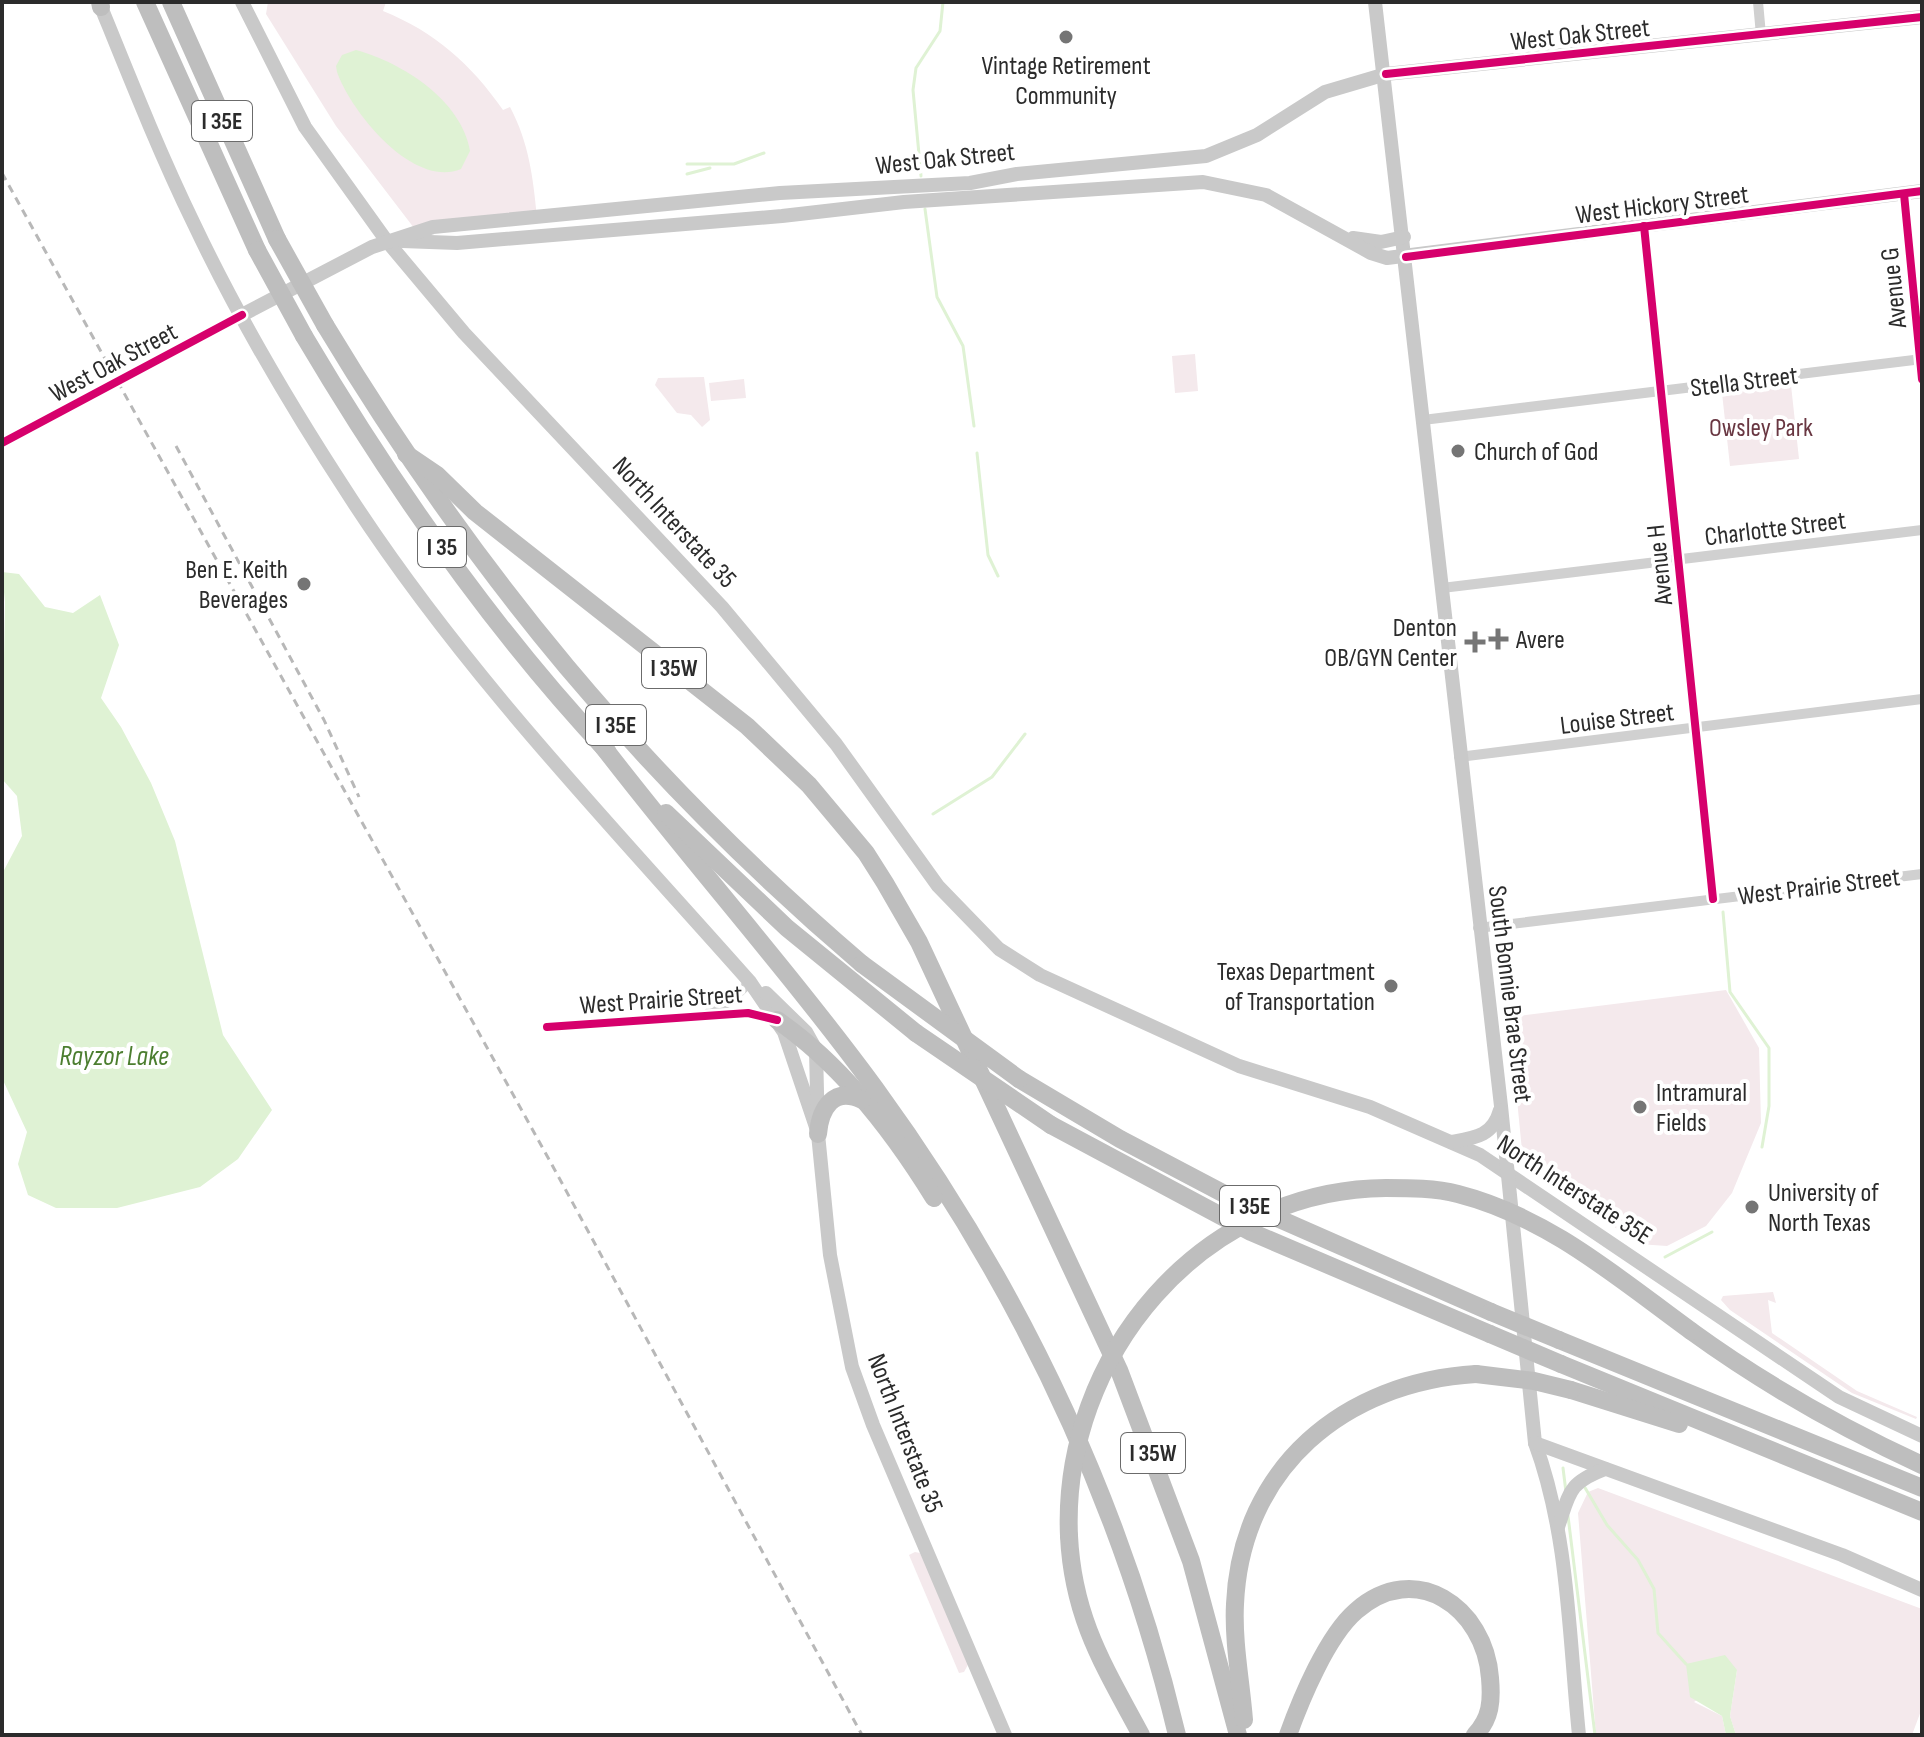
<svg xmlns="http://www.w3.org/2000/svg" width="1924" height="1737" font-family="'Sofia Sans Condensed',sans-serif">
	<rect width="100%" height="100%" fill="#fff"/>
	<g fill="#f4e9ec">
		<path d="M268,2H386L383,11C435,32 471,64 503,110L510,107C529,143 533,177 537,217L414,228L336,126L266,14Z"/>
		<path d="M1195,354L1198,391L1175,393L1172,356Z"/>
		<path d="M704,377L710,420L702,427L691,415L677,413L655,385L658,378Z"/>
		<path d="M744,379L746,398L711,401L709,383Z"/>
		<path d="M1791,385L1799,459L1730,466L1722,393Z"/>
		<path d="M1726,990L1759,1048L1761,1123L1732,1193L1706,1226L1667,1246L1638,1244L1523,1161L1509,1017Z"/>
		<path d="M1773,1292L1776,1303L1768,1300L1772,1333L1857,1391L1917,1417L1916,1419L1852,1393L1730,1310L1721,1300L1723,1296Z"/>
		<path d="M1598,1488L1922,1609V1708L1912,1735H1736L1730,1716L1737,1670L1694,1702L1722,1716L1726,1735H1596L1578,1513L1588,1492Z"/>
		<path d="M915,1552L920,1553L970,1661L964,1672L959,1673L909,1555Z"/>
	</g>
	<g fill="#dff2d4">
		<path d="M356,50C403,63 461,100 470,151L461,169C413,189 351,112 337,72L336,66L342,55Z"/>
		<path d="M2,572L19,574L45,607L73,613L100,595L119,645L101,698L121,727L151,783L175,841L223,1035L272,1110L238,1159L200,1187L117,1208H56L28,1195L18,1164L27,1132L2,1078V874L22,836L17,796L2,779L5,602Z"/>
		<path d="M1725,1655L1737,1670L1730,1716L1736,1735H1726L1722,1716L1690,1697L1686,1664Z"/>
	</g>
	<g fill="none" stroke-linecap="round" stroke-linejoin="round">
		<g stroke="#dff2d4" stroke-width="3">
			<path d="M687,164H734L764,153"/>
			<path d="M687,174L710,168"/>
			<path d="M921,176L913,90L916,68L940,31L943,2"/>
			<path d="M925,209L937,297L963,346L974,426"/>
			<path d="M977,453L988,555L998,576"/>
			<path d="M933,814L992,777L1025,734"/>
			<path d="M1723,912L1730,992L1769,1048V1106L1762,1147"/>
			<path d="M1665,1257L1712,1232"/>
			<path d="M1563,1468L1566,1492"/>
			<path d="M1584,1486L1607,1525L1638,1560L1654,1589L1658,1633L1686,1664"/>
			<path d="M1568,1516L1595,1735"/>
		</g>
		<g stroke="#d0d0d0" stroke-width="10">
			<path d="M1758,2L1761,35"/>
			<path d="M1904,194L1922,379"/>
			<path d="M1644,226L1713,899"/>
			<path d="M1423,420L1922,359"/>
			<path d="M1442,588L1922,530"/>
			<path d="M1459,757L1922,699"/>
			<path d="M1478,928L1922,874"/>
			<path d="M710,1011L729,1002L750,982"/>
			<path d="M547,1027L748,1013L776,1019"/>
		</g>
		<path stroke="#d0d0d0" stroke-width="12" d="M2,443L242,315"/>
		<g stroke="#c9c9c9" stroke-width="14">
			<path d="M99,2C129,76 159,152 194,224C239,319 293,410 350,497C464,673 612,826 750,982L784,1032L817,1130"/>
			<path d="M242,2L305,127L386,240L464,333L722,607L836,744L938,886L999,949L1040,975L1239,1066L1370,1107L1480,1155L1839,1397L1922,1436"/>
			<path d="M1375,2L1501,1106L1535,1443C1569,1535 1569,1639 1579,1735"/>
			<path d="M1353,238L1381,242L1404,237"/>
			<path d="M402,241L457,243L782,216L904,202L1203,182L1266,195L1371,253L1387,258L1922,191"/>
			<path d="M242,315L372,247L433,227L780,193L970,183L1017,174L1206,156L1257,135L1325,92L1386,74L1922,17"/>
			<path d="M766,993L806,1032L816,1050L818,1134L830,1255L852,1367L873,1425L1005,1735"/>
			<path d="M1452,1142C1475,1138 1493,1136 1500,1110"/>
			<path d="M1535,1443L1842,1555L1922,1590"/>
			<path d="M1558,1527C1570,1492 1568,1483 1605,1469"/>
		</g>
		<g stroke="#bebebe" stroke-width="18">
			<path d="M100,2L101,7"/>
			<path d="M145,2L257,250"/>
			<path d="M171,2L277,239"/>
			<path d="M325,325C475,574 641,775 862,964"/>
			<path d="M304,336C391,483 490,626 607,751"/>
			<path d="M406,454L437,475L475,512L747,726L809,785L866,853L885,883L919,942L1119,1370L1191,1561L1238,1735"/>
			<path d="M601,744C690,860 788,970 875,1088C1017,1283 1121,1501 1177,1735"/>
			<path d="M666,813L787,928L916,1033"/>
			<path d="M777,1020C841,1064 894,1133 934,1198"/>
			<path d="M1019,1079L1120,1139L1234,1199L1491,1312"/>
			<path d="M1051,1125L1251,1232L1490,1334"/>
			<path d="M818,1134C820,1109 833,1086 862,1100"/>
			<path d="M1691,1331C1764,1384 1840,1427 1922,1465"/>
			<path d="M1559,1340L1922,1488"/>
			<path d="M1561,1364L1922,1512"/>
			<path d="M1571,1390L1679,1424"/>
			<path d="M1069,1536C1073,1618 1104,1666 1141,1735"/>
			<path d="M1244,1720C1241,1682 1233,1642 1235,1604C1241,1467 1345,1382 1476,1374"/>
			<path d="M1288,1735C1301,1699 1327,1636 1356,1611C1415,1559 1485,1607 1490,1678C1492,1701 1491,1718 1475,1735"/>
		</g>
		<g stroke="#b8b8b8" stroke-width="3" stroke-dasharray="8 6" stroke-linecap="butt">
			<path d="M2,173L551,1163L862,1735"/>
			<path d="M176,446L324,720L359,797"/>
		</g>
		<g stroke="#bebebe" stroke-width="18">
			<path d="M277,239L325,325"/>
			<path d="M257,250L304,336"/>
			<path d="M862,964L1019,1079"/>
			<path d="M916,1033L1051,1125"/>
			<path d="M1491,1312L1559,1340"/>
			<path d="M1490,1334L1561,1364"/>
			<path d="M1476,1374L1534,1381L1571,1390"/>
			<path d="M1069,1536C1061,1357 1201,1189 1386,1188C1410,1188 1435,1188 1458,1194C1548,1217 1618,1278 1691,1331"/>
		</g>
		<defs>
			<g id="cycleway">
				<path d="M1386,74L1922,17"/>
				<path d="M1904,194L1922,379"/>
				<path d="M1644,226L1713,899"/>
				<path d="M1406,257L1922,191"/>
				<path d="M2,443L242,315"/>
				<path d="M547,1027L748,1013L777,1020"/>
			</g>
		</defs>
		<use href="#cycleway" stroke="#fff" stroke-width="13"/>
		<use href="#cycleway" stroke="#d6006c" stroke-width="8"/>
	</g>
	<g fill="#757575" stroke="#fff" stroke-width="3">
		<circle cx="1066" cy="37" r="8"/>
		<circle cx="1458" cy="451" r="8"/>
		<circle cx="304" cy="584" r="8"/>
		<path d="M1494 627h8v8h8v8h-8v8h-8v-8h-8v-8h8z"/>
		<path d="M1471 630h8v8h8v8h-8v8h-8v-8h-8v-8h8z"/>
		<circle cx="1391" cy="986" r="8"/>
		<circle cx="1640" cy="1107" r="8"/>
		<circle cx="1752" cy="1207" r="8"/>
	</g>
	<g text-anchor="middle" stroke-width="8" stroke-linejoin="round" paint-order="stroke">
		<g fill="#fff" stroke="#6b6b6b" stroke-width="2">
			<rect x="192" y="101" width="60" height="40" rx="6"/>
			<rect x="418" y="527" width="48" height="40" rx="6"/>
			<rect x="642" y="648" width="64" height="40" rx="6"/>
			<rect x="586" y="705" width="60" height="40" rx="6"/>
			<rect x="1220" y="1186" width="60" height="40" rx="6"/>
			<rect x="1121" y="1433" width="64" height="40" rx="6"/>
		</g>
		<g font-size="24" font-weight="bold" fill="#2b2b2b">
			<text x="222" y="129">I 35E</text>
			<text x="442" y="555">I 35</text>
			<text x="674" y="676">I 35W</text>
			<text x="616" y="733">I 35E</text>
			<text x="1250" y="1214">I 35E</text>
			<text x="1153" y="1461">I 35W</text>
		</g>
		<g font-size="26" fill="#2b2b2b" stroke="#fff">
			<text transform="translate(1580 34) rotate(-6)" y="9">West Oak Street</text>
			<text transform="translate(945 158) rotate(-6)" y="9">West Oak Street</text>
			<text transform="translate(1662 204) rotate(-7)" y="9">West Hickory Street</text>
			<text transform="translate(1893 288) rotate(-96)" y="9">Avenue G</text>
			<text transform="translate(113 362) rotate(-28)" y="9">West Oak Street</text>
			<text transform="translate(1744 381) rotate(-7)" y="9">Stella Street</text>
			<text transform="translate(675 522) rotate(47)" y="9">North Interstate 35</text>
			<text transform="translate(1775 528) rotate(-7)" y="9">Charlotte Street</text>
			<text transform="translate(1659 565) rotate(-96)" y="9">Avenue H</text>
			<text transform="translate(1617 718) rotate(-7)" y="9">Louise Street</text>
			<text transform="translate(1819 886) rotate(-7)" y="9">West Prairie Street</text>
			<text transform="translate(1511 994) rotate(83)" y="9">South Bonnie Brae Street</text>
			<text transform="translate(661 999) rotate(-4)" y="9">West Prairie Street</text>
			<text transform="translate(1575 1189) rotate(33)" y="9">North Interstate 35E</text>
			<text transform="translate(906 1433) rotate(69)" y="9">North Interstate 35</text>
		</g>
		<g font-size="26" fill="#2b2b2b" stroke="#fff" text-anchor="start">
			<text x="1066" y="74" text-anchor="middle">Vintage Retirement<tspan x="1066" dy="30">Community</tspan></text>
			<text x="1474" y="460">Church of God</text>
			<text x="288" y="578" text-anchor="end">Ben E. Keith<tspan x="288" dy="30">Beverages</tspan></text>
			<text x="1457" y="636" text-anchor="end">Denton<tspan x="1457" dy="30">OB/GYN Center</tspan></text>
			<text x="1516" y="648">Avere</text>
			<text x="1375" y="980" text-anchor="end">Texas Department<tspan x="1375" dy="30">of Transportation</tspan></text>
			<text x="1656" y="1101">Intramural<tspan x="1656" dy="30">Fields</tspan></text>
			<text x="1768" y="1201">University of<tspan x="1768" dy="30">North Texas</tspan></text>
		</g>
		<g font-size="26" fill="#693742" stroke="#fff">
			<text x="1761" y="436">Owsley Park</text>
		</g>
		<g font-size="28" font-style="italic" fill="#4c7e30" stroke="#fff">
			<text x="114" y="1065">Rayzor Lake</text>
		</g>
	</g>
	<rect width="1924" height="1737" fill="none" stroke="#2b2b2b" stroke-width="8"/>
</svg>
